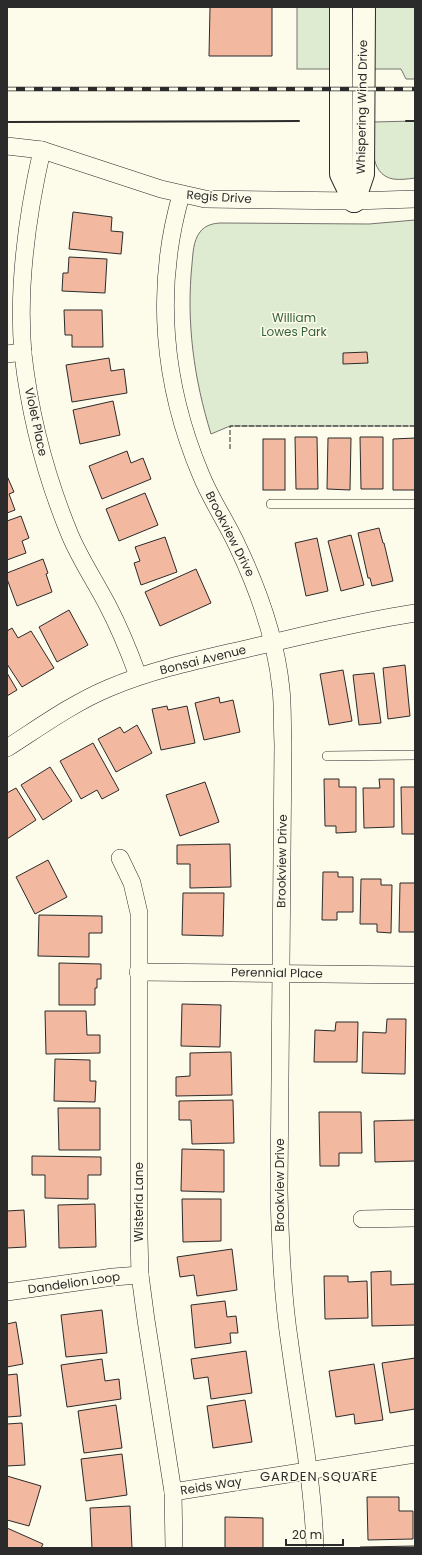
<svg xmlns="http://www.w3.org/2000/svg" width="422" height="1555" font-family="Poppins,sans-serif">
	<rect width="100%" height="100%" fill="#fdfbea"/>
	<g fill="#deebd1" stroke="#74746e">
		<rect x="297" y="7" width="34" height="62"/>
		<path d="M373,7H415V79H406L401,69H373Z"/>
		<path d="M415,121V178C408,179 400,180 393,179C368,174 373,141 373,122Z"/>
		<path d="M415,220V426H230L211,434C194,379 186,322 192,264C193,254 193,241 200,232C205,225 214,223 222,223L369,224Z"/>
	</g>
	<g fill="#f2b8a0" stroke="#2b2b2b">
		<path d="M210,7H272V56H209Z"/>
		<path d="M73,212L112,217L111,231L123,232L121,254L69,249Z"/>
		<path d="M69,257L107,259L105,293L62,291L63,273H68Z"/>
		<path d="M64,310H102L103,347H72V335H65Z"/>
		<path d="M367,352L368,363L343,364V353Z"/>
		<path d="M109,358L111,371L124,369L127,393L72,402L66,365Z"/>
		<path d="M113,401L120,435L80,444L73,410Z"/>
		<path d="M295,437H317L318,489H296Z"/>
		<path d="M360,437H383V489H361Z"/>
		<path d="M328,438H351L350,490L327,489Z"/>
		<path d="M415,438V490H393V439Z"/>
		<rect x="263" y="439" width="22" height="51"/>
		<path d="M127,451L131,463L143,458L151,479L102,499L89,466Z"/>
		<path d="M7,476L14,492L9,494L15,510L7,513Z"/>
		<path d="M145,493L158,525L119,541L106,509Z"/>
		<path d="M21,516L29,538L22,541L26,553L7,560V521Z"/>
		<path d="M379,528L383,543H384L393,581L372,586L370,578H368L358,533Z"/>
		<path d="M351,535L364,585L341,591L328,541Z"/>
		<path d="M165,537L177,572L141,585L134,563L140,561L135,547Z"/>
		<path d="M317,538L328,591L306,596L295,543Z"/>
		<path d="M43,559L48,573L46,574L52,592L17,606L7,579V573Z"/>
		<path d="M196,569L211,603L160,626L145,592Z"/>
		<path d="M69,610L88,645L57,662L39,627Z"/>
		<path d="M12,628L18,638L31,631L54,668L22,687L7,664V631Z"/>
		<path d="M405,665L410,716L388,719L383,668Z"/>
		<path d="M343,670L352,721L329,725L320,674Z"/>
		<path d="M7,673L17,690L7,696Z"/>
		<path d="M374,673L381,723L359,725L353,675Z"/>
		<path d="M219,697L220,703L233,700L240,732L204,740L195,703Z"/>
		<path d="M167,706L168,710L187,706L195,743L161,750L152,709Z"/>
		<path d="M137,725L152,753L116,772L98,739L120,727L124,733Z"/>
		<path d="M93,743L119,790L102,799L97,790L81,799L60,761Z"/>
		<path d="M50,767L72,801L43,820L21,785Z"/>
		<path d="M324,779H339V787H356V832L336,833V826H325Z"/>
		<path d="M379,779H394V827L364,828L363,788H380Z"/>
		<path d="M205,782L219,822L180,836L166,795Z"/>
		<path d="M401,787H415V834H402Z"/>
		<path d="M16,788L36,820L7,839V793Z"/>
		<path d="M230,844L231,887L190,888V864H177V845Z"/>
		<path d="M48,860L67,897L35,914L16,877Z"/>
		<path d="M323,872H338V877H353V912H337V920H322Z"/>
		<path d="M361,879H381V885H392L391,933L377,932V924H360Z"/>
		<path d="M400,883H415V932H399Z"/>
		<path d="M183,893H224L223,936L182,935Z"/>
		<path d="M39,915L102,916V933H89V957L38,956Z"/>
		<path d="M59,963L101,964V979H97V988H95V1005H59Z"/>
		<path d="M182,1004L221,1005L220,1047L181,1046Z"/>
		<path d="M45,1011H86L87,1035H100V1053L46,1054Z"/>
		<path d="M387,1019H406L405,1074L362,1073L363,1032L386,1033Z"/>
		<path d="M336,1022H358L357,1062H314L315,1030L335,1031Z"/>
		<path d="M231,1052L232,1095L176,1096V1077L190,1076V1053Z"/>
		<path d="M55,1059L90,1060V1081H96L95,1102L54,1101Z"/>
		<path d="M233,1100L234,1143L192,1144L191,1120H179V1101Z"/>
		<path d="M58,1108H100V1150H59Z"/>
		<path d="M319,1112H361L362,1153H339V1166H320Z"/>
		<path d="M415,1120V1161L375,1162L374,1121Z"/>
		<path d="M182,1149L224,1150V1192L181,1191Z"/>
		<path d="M32,1156L101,1157V1175H88V1199L45,1198V1175H32Z"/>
		<path d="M182,1199H221V1241L183,1242Z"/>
		<path d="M95,1204L96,1247L59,1248L58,1205Z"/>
		<path d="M24,1210L26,1247L7,1248V1211Z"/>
		<path d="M232,1249L237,1290L197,1296L194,1275L180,1277L177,1257Z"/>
		<path d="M391,1271V1285L415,1284V1325L372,1326L371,1272Z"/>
		<path d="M324,1276H348V1282L367,1281L368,1318L325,1319Z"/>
		<path d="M225,1301L227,1317L236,1316L238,1333H230L231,1343L195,1348L191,1305Z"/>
		<path d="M102,1310L107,1353L66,1357L61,1315Z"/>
		<path d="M16,1322L23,1364L7,1367V1324Z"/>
		<path d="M246,1351L252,1393L211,1399L208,1377L194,1379L191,1359Z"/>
		<path d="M415,1358V1409L390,1413L382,1363Z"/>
		<path d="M102,1359L105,1381L119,1379L121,1399L67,1407L61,1365Z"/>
		<path d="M374,1364L383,1420L355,1424L354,1414L336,1417L329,1371Z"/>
		<path d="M17,1374L21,1416L7,1417V1375Z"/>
		<path d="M245,1400L252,1442L213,1448L207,1406Z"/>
		<path d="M116,1405L122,1448L84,1453L78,1411Z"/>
		<path d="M22,1423L25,1465L7,1466V1424Z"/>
		<path d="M122,1454L127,1495L86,1501L81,1459Z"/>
		<path d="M7,1476L41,1486L29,1526L7,1520Z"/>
		<path d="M367,1497H399V1511H413V1539L368,1540Z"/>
		<path d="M130,1506L132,1548H92L90,1508Z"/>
		<path d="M225,1517L263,1518V1548H225Z"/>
		<path d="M7,1528L43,1544L41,1548H7Z"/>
		<path d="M415,1546V1548H360V1547Z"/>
	</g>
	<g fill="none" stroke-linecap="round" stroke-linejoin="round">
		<defs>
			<g id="lane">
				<path d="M271,504H415"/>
				<path d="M327,756L415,755"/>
			</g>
			<g id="street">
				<path d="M7,146L42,150L161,189L205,199L354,201L415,199"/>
				<path d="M42,150C27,216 17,286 23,354C30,416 46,477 70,535C80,559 95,581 107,604C119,627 129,651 138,676"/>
				<path d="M181,195C154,289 163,385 201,475C211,500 226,521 237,545C259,591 276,639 281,689C283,707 282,725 283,744L279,1190C280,1242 282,1294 290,1345C299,1413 313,1480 315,1548"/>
				<path d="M7,354L23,352"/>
				<path d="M7,748C40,727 73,703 109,688C156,668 208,658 258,646C310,634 362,621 415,613"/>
				<path d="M120,858L132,883L139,913V1237L140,1275L146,1320L173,1492L174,1548"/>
				<path d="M138,972L415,975"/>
				<path d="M362,1219L415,1218"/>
				<path d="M7,1292L113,1277L140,1275"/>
				<path d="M173,1492L415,1454"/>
			</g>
			<g id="secondary">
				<path d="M341,7V174L354,201"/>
				<path d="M354,201L363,174L364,7"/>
			</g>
		</defs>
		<use href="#lane" stroke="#2b2b2b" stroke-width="10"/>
		<use href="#street" stroke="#2b2b2b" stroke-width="18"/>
		<use href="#secondary" stroke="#2b2b2b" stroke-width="24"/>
		<use href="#lane" stroke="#fdfbea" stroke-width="9"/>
		<use href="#street" stroke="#fdfbea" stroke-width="17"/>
		<use href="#secondary" stroke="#fdfbea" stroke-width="22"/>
		<defs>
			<path id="rail" d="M7,89H415"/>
		</defs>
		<use href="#rail" stroke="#2b2b2b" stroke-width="4.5"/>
		<use href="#rail" stroke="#fdfbea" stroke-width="3" stroke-dasharray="9" stroke-linecap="butt"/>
		<path stroke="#2b2b2b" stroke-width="1" stroke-dasharray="5 2" stroke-linecap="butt" d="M230,449V426H415"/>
		<g stroke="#2b2b2b" stroke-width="2">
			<path d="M406,121H415"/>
			<path d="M7,122L299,121"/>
		</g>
	</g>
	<g text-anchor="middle" stroke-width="3" stroke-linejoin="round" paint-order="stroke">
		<g font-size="12" fill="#2b2b2b" stroke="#fdfbea">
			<text transform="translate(362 107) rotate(-89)" y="4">Whispering Wind Drive</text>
			<text transform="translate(219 197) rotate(4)" y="4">Regis Drive</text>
			<text transform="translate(36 422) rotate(78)" y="4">Violet Place</text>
			<text transform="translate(230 534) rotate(63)" y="4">Brookview Drive</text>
			<text transform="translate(203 660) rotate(-14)" y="4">Bonsai Avenue</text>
			<text transform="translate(282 861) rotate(-89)" y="4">Brookview Drive</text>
			<text transform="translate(277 973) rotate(1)" y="4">Perennial Place</text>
			<text transform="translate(280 1185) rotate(-90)" y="4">Brookview Drive</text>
			<text transform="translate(139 1202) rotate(-90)" y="4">Wisteria Lane</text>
			<text transform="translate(74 1283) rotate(-8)" y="4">Dandelion Loop</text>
			<text transform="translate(211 1486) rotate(-9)" y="4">Reids Way</text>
		</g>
		<g font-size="12" fill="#34623c" stroke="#fdfbea">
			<text x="294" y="322">William<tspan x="294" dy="14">Lowes Park</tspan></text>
		</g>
		<g font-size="13" letter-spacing="1" fill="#2b2b2b" stroke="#fdfbea">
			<text x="319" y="1481">GARDEN SQUARE</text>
		</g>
	</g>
	<rect width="422" height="1555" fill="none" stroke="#2b2b2b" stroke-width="16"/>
	<path d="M286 1539v6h57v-6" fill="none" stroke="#2b2b2b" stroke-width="2"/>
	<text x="292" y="1539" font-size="12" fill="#2b2b2b" stroke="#fdfbea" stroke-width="3" paint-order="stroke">20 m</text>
</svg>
